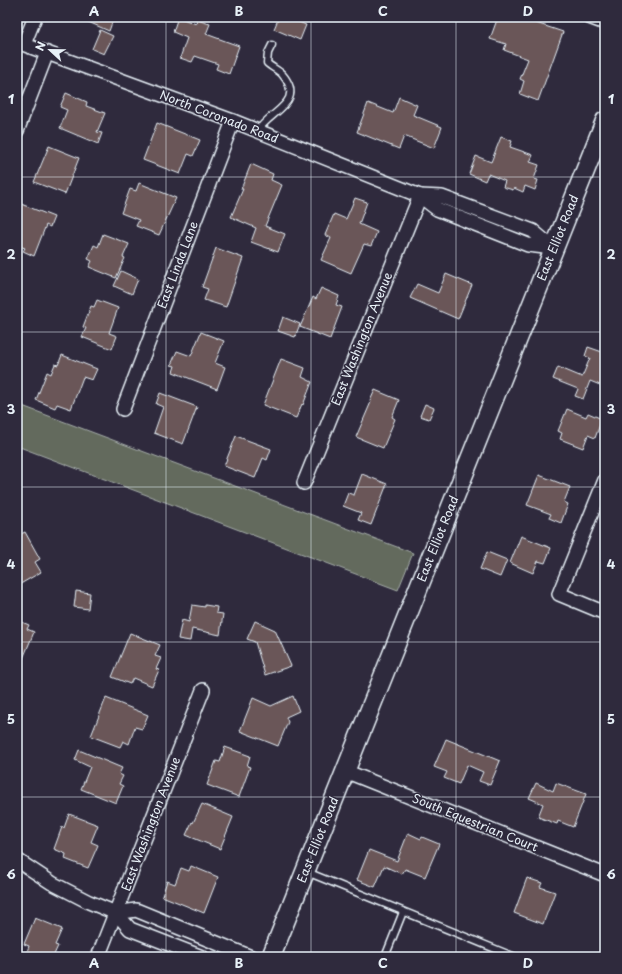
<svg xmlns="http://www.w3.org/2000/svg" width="622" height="974" font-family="'Playpen Sans',sans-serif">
	<rect width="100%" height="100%" fill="#2f2a3d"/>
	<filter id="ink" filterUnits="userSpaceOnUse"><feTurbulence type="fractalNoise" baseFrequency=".025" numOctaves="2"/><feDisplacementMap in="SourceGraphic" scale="8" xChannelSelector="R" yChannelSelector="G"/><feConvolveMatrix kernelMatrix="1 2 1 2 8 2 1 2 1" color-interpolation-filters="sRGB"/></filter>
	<g filter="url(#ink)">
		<path fill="#636a5d" stroke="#a6aeaa" d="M17,404L413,553L398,590L17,446Z"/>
		<g fill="#6a5758" stroke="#e8f1f8">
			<path d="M77,17H114L109,31Z"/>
			<path d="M178,17L196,24L197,20L210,24L206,34L239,46L229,74L216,69L218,64L195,56L192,62L180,58L187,38L173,32Z"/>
			<path d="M279,17H287L306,25L300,40L274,29Z"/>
			<path d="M498,17H518L563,32L538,101L520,94L524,81L520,79L528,59L504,50L506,44L490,39Z"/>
			<path d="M100,30L113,36L104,54L92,49Z"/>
			<path d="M66,93L87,102L86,106L105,113L97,132L102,133L98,144L60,128L67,110L60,107Z"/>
			<path d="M399,97L417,105L413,115L442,127L434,148L404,136L399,149L357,132L368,103L393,113Z"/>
			<path d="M157,123L200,140L193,156L188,154L180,174L143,160Z"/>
			<path d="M501,137L512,141L510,147L533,155L530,162L539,165L534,179L538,180L535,190L525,186L523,192L514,188L513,190L503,187L505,181L488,174L485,181L469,174L476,156L491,162Z"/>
			<path d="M49,146L79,158L65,194L34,182Z"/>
			<path d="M251,164L273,174L271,180L282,185L265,226L285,234L278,252L251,242L256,228L231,217L243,189H241Z"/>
			<path d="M139,183L176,198L159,235L136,226L139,220L121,213L130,189L136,191Z"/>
			<path d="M355,198L367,202L359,224L377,232L371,246L364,244L351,273L321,260L331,238L325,235L334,214L346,219Z"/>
			<path d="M21,204L54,217L50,227L46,225L34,256L23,251L25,248L17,245V214Z"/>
			<path d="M103,234L129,244L123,257L125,258L116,278L89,267L92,261L88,259L94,245L98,247Z"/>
			<path d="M216,248L243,258L226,307L204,300L208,289L202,287Z"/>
			<path d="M121,271L138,279L132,294L114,286Z"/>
			<path d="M446,274L472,285L458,319L410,298L417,284L438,293Z"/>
			<path d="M321,288L339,296L336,305L342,307L330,339L300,327L313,297L316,299Z"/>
			<path d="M97,300L118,308L109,333L117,336L112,349L82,337L86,328L83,327L91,306L94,307Z"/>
			<path d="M283,317L300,324L295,337L278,331Z"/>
			<path d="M201,332L224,341L215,363L225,367L217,389L173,372L175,366L171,365L177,351L191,356Z"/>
			<path d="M588,347L605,353V387L590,381L583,399L575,396L578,389L553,379L558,367L582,377L590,358L585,356Z"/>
			<path d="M62,355L97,369L92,380L83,377L71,409L57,404L55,408L36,400L47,372L51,374L55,364L58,365Z"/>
			<path d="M281,359L305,368L302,377L312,382L303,405L302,404L296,418L263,405Z"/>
			<path d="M375,390L399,400L392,417L395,419L383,448L356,437L371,402L370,401Z"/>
			<path d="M160,393L197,407L183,444L154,433L163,407L156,404Z"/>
			<path d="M425,404L434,408L429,419L420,416Z"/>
			<path d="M567,409L586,417L588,413L602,419L595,438L588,435L583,448L560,439L562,433L558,431Z"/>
			<path d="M236,436L271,449L267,460L263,458L255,478L224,466Z"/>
			<path d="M362,474L387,484L371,525L358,520L361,513L343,506L348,493L354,495Z"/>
			<path d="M539,475L570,487L564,502L568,504L561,523L549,518L551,514L527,505Z"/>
			<path d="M25,532L40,559L35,562L41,572L17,586V536Z"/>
			<path d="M521,536L551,548L545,563L538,561L533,573L510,563Z"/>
			<path d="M487,552L507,560L500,577L480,569Z"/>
			<path d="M76,591L90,593L88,609L74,607Z"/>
			<path d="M192,605L205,607V605L217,607L216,613L223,614L220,635L192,629L190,641L178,639L182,620L189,622Z"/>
			<path d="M17,620L29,625L27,629L34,632L17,673Z"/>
			<path d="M255,621L275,630L291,666L265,675L255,642L247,639Z"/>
			<path d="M130,633L160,645L155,656L161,658L156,669L159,670L152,686L133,678L130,684L112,677Z"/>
			<path d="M293,696L299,711L286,717L288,722L278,746L240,731L253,698L271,706Z"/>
			<path d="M106,698L148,715L142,729L135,727L129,744L123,741L120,747L91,736Z"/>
			<path d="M446,739L500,761L490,785L479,781L483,772L467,765L459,784L444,778L447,772L434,767Z"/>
			<path d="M225,747L250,756L247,766L250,767L239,797L207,785L216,761L220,762Z"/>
			<path d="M79,750L122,768L119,774L123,776L119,784L123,786L116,803L81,789L90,767L75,760Z"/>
			<path d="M536,783L553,791L556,783L586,794L573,827L558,821L557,824L538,817L543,804L529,798Z"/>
			<path d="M202,804L233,817L220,849L186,835L192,822L193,823Z"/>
			<path d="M69,814L98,825L91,842L98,845L88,868L65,859L66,854L54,849L62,827L64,828Z"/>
			<path d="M408,833L421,839L422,837L439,844L425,877L405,869L402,874L384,866L375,887L357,880L369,850L397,861Z"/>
			<path d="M191,866L218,877L204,913L162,896L167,881L175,884L181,868L189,871Z"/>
			<path d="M527,878L542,883L540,887L555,892L543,924L514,913Z"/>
			<path d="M35,918L62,929L55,945L58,946L53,957H25L29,946L24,944Z"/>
		</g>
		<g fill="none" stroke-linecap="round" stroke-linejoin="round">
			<defs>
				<g id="service">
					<path d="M258,131C269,111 307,103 282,74C278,70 271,67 267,63L268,53L272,45"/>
					<path d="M307,872L515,957"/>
					<path d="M385,957L403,912"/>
				</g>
				<g id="minor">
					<path d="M589,17L605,23"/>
					<path d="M17,42L233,121L420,196L437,209L528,245L553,248"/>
					<path d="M24,44L35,17"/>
					<path d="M17,131L47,53"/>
					<path d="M420,196L442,197L533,231L553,248"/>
					<path d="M123,409L233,121"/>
					<path d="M605,480L559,594L605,613"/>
					<path d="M304,483L420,196"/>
					<path d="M345,771L605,875"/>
					<path d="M17,860L52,883L89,902L116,913L130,929L202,957"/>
					<path d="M116,913L136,910L251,957"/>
					<path d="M98,957L203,690"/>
				</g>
				<path id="secondary" d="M271,957L605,121"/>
			</defs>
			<use href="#service" stroke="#e8f1f8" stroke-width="9"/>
			<use href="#minor" stroke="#e8f1f8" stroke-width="16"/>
			<use href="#secondary" stroke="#e8f1f8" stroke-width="21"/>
			<use href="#service" stroke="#2f2a3d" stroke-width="6"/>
			<use href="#minor" stroke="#2f2a3d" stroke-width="13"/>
			<use href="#secondary" stroke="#2f2a3d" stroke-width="18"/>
		</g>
	</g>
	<path fill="none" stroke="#e8f1f8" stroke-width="1" stroke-opacity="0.55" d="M166,17V957M311,17V957M456,17V957M17,177H605M17,332H605M17,487H605M17,642H605M17,797H605"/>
	<g text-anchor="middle" stroke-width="3" stroke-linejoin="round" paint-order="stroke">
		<g font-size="12" fill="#e8f1f8" stroke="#2f2a3d">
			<text transform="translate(219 117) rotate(21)" y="4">North Coronado Road</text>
			<text transform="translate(558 238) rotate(-68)" y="4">East Elliot Road</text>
			<text transform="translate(178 265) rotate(-69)" y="4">East Linda Lane</text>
			<text transform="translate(362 339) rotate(-68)" y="4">East Washington Avenue</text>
			<text transform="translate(438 539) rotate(-68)" y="4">East Elliot Road</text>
			<text transform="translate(475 823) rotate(22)" y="4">South Equestrian Court</text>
			<text transform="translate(151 824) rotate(-69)" y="4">East Washington Avenue</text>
			<text transform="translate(318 840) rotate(-68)" y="4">East Elliot Road</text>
		</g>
	</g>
	<rect width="622" height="974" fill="none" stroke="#2f2a3d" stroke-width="44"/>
	<g transform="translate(50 50) rotate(292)" stroke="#2f2a3d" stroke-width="3" paint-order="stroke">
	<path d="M0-3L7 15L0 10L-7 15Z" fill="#e8f1f8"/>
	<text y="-6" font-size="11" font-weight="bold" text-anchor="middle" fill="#e8f1f8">N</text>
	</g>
	<rect x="22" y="22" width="578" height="930" fill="none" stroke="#e8f1f8" stroke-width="1.5"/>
	<g font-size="13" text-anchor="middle" font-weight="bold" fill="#e8f1f8">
		<text x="94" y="16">A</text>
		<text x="239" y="16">B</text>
		<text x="383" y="16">C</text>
		<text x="528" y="16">D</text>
		<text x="11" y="104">1</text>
		<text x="611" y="104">1</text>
		<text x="11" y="259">2</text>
		<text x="611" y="259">2</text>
		<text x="11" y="414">3</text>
		<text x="611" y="414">3</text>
		<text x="11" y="569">4</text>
		<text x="611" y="569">4</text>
		<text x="11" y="724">5</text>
		<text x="611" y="724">5</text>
		<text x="11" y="879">6</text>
		<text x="611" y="879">6</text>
		<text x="94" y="968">A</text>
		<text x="239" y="968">B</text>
		<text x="383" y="968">C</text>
		<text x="528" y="968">D</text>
	</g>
</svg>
